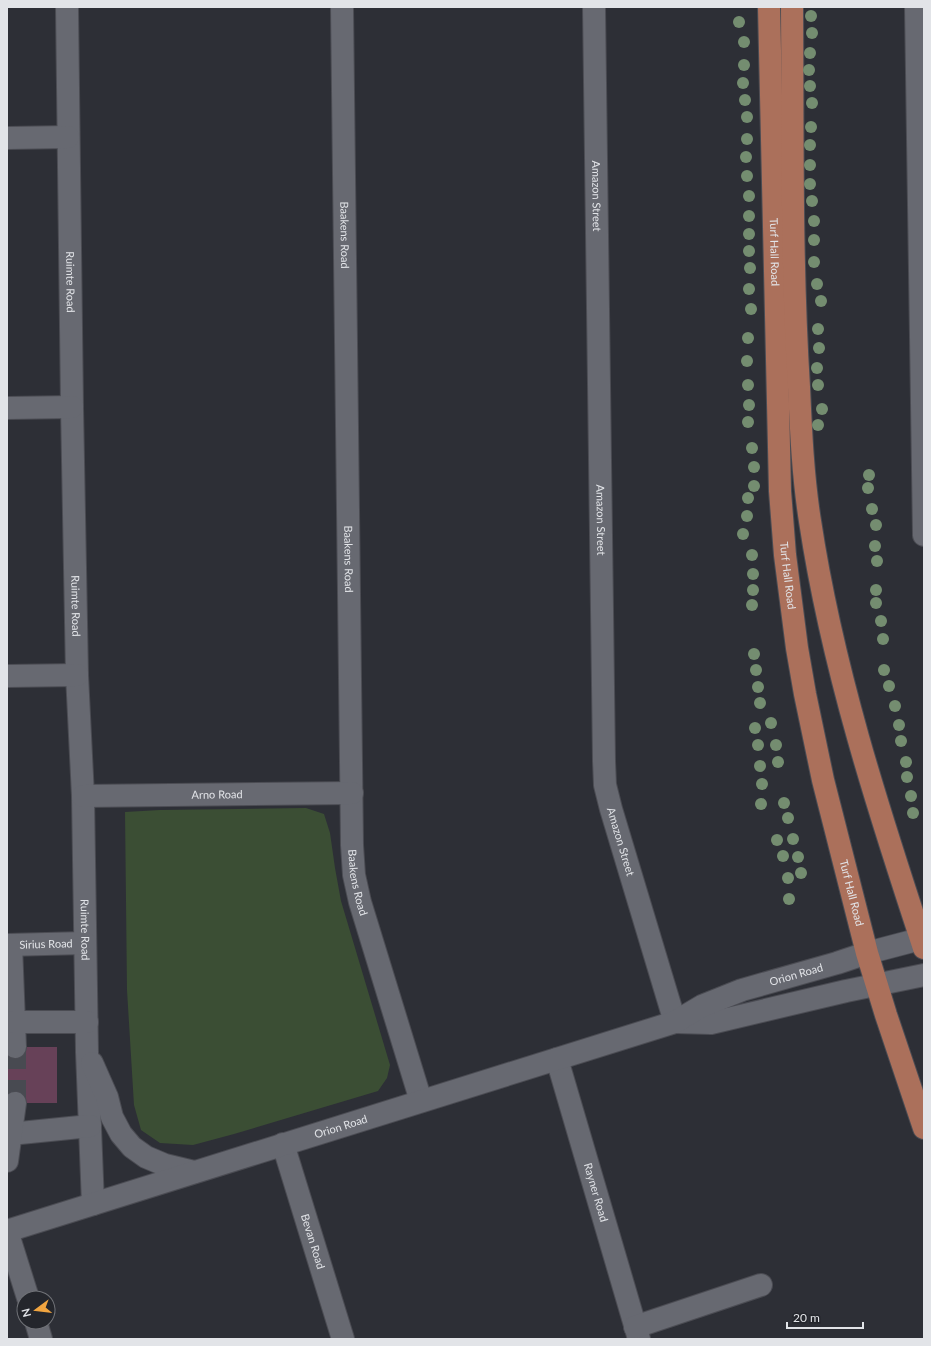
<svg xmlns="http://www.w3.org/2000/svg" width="931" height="1346" font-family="Lato,sans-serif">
	<rect width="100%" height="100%" fill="#2d2f36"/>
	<path fill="#3b4e34" d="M306,808L324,814L330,833L335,868L341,901L390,1065L387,1078L378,1091L234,1134L193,1145L160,1143L141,1130L134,1105L127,990L125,812L160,810Z"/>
	<rect fill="#674158" x="7" y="1047" width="50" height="56"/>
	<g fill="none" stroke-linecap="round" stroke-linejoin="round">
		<path stroke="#484a51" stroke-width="22" stroke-dasharray="22 11" stroke-linecap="butt" d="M15,1047V1103"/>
		<defs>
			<g id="minor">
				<path id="s1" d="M67,7L72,407L77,675L83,796L87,1052L93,1204"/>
				<path id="s2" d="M342,7L352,845L354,875L360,902L421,1101"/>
				<path id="s3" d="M594,7L604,761L605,785L611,809L675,1022"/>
				<path d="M916,7L924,535"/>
				<path d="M7,138L68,137"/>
				<path d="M7,408L72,407"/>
				<path d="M7,676L77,675"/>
				<path id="s4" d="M83,796L352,793"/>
				<path id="s5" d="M7,945L85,943"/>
				<path d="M11,945L15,1047"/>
				<path d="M13,1022H87"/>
				<path d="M675,1022L711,1023L846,991L924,975"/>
				<path id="s6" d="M557,1059L639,1339"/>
				<path d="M92,1063L107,1097L112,1117L121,1134L132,1147L146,1157L165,1165L194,1172"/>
				<path d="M10,1134L90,1126"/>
				<path id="s7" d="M283,1144L343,1339"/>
				<path d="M7,1161L15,1103"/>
				<path id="s8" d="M28,1298L7,1231L675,1022L702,1006L742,990L837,963L867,953L924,938"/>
				<path d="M36,1322L41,1339"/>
				<path d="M635,1327L761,1285"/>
			</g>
			<g id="major">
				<path id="s9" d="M769,7L780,491L785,555L797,648L805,694L823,780L867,953L886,1015L924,1128"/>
				<path d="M792,7C793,134 791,260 799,387C801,432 803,477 810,521C832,667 878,809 924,948"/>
			</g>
		</defs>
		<use href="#minor" stroke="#4b4c53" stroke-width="24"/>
		<use href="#major" stroke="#4b4c53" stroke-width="24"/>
		<use href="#minor" stroke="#676971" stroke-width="22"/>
		<use href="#major" stroke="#ab705b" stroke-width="22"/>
	</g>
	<g fill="#748d70">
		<circle cx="811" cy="16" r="6"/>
		<circle cx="739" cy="22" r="6"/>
		<circle cx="812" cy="33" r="6"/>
		<circle cx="744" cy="42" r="6"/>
		<circle cx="810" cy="53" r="6"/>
		<circle cx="744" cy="65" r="6"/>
		<circle cx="809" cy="70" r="6"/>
		<circle cx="743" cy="83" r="6"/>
		<circle cx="810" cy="86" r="6"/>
		<circle cx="745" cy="100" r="6"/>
		<circle cx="812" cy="103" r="6"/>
		<circle cx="747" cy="117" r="6"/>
		<circle cx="811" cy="127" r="6"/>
		<circle cx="747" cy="139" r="6"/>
		<circle cx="810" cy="145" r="6"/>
		<circle cx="746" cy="157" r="6"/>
		<circle cx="810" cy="165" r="6"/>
		<circle cx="747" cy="176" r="6"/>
		<circle cx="810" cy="184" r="6"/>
		<circle cx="749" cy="196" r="6"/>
		<circle cx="812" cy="201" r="6"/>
		<circle cx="749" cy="216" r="6"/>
		<circle cx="814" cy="221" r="6"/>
		<circle cx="749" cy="234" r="6"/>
		<circle cx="814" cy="240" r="6"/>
		<circle cx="749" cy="251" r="6"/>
		<circle cx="814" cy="262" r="6"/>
		<circle cx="750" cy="268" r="6"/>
		<circle cx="817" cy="284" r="6"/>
		<circle cx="749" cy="289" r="6"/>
		<circle cx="821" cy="301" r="6"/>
		<circle cx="751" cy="309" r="6"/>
		<circle cx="818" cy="329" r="6"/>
		<circle cx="748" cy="338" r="6"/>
		<circle cx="819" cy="348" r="6"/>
		<circle cx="747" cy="361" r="6"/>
		<circle cx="817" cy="368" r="6"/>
		<circle cx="748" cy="385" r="6"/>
		<circle cx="818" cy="385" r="6"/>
		<circle cx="749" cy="405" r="6"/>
		<circle cx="822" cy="409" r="6"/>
		<circle cx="748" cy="422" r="6"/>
		<circle cx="818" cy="425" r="6"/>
		<circle cx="752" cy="448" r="6"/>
		<circle cx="754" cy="467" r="6"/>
		<circle cx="869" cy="475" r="6"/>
		<circle cx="754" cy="486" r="6"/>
		<circle cx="868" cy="488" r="6"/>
		<circle cx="748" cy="498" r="6"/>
		<circle cx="872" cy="509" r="6"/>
		<circle cx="747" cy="516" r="6"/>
		<circle cx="876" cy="525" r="6"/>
		<circle cx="743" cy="534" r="6"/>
		<circle cx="875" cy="546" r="6"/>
		<circle cx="752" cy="555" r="6"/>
		<circle cx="877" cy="561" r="6"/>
		<circle cx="753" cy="574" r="6"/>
		<circle cx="753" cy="590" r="6"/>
		<circle cx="876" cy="590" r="6"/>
		<circle cx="876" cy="603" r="6"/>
		<circle cx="752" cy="605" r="6"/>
		<circle cx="881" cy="621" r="6"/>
		<circle cx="883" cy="639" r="6"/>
		<circle cx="754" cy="654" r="6"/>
		<circle cx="756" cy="670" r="6"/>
		<circle cx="884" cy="670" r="6"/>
		<circle cx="889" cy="686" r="6"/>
		<circle cx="758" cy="687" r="6"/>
		<circle cx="760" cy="703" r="6"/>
		<circle cx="895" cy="706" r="6"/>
		<circle cx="771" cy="723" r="6"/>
		<circle cx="899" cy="725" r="6"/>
		<circle cx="755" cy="728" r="6"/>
		<circle cx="901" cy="741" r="6"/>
		<circle cx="758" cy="745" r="6"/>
		<circle cx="776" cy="745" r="6"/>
		<circle cx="778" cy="762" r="6"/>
		<circle cx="906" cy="762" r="6"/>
		<circle cx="760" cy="766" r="6"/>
		<circle cx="907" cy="777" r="6"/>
		<circle cx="762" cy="784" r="6"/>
		<circle cx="911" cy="796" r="6"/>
		<circle cx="784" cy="803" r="6"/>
		<circle cx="761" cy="804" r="6"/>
		<circle cx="913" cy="813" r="6"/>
		<circle cx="788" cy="818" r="6"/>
		<circle cx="793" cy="839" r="6"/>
		<circle cx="777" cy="840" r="6"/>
		<circle cx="783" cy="856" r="6"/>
		<circle cx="798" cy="857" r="6"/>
		<circle cx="801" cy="873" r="6"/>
		<circle cx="788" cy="878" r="6"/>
		<circle cx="789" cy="899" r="6"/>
	</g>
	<g text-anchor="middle" stroke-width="4" stroke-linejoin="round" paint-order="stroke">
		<g font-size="11" fill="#e2e4e8" stroke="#24262c">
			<text dy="4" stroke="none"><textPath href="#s3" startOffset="189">Amazon Street</textPath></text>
			<text dy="4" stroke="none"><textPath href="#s2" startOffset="228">Baakens Road</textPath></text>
			<text dy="4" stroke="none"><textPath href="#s9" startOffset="245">Turf Hall Road</textPath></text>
			<text dy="4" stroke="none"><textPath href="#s1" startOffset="275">Ruimte Road</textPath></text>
			<text dy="4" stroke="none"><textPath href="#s3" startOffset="513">Amazon Street</textPath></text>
			<text dy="4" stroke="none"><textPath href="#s2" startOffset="552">Baakens Road</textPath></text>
			<text dy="4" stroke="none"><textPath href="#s9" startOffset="569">Turf Hall Road</textPath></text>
			<text dy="4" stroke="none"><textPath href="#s1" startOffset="599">Ruimte Road</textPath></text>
			<text dy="4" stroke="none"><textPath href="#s4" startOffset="134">Arno Road</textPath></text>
			<text dy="4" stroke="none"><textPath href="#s3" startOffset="837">Amazon Street</textPath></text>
			<text dy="4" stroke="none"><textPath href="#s2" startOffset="876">Baakens Road</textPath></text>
			<text dy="4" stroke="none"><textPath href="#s9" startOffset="893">Turf Hall Road</textPath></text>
			<text dy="4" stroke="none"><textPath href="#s1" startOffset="923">Ruimte Road</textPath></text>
			<text dy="4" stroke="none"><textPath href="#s5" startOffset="39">Sirius Road</textPath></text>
			<text dy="4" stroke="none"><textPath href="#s8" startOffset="901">Orion Road</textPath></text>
			<text dy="4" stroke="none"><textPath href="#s8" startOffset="420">Orion Road</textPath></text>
			<text dy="4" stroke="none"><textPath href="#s6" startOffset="139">Rayner Road</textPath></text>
			<text dy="4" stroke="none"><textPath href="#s7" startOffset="102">Bevan Road</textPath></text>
		</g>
	</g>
	<rect width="931" height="1346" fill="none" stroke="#e2e4e8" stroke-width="16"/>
	<g transform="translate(36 1310) rotate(255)"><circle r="19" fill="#24262c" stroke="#707277"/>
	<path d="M0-3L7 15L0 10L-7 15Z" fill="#f1a540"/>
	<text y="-6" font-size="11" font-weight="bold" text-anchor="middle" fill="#e2e4e8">N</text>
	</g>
	<path d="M787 1322v6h76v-6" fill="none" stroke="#e2e4e8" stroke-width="2"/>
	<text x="793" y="1322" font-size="12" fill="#e2e4e8" stroke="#24262c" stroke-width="3" paint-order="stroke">20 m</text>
</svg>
